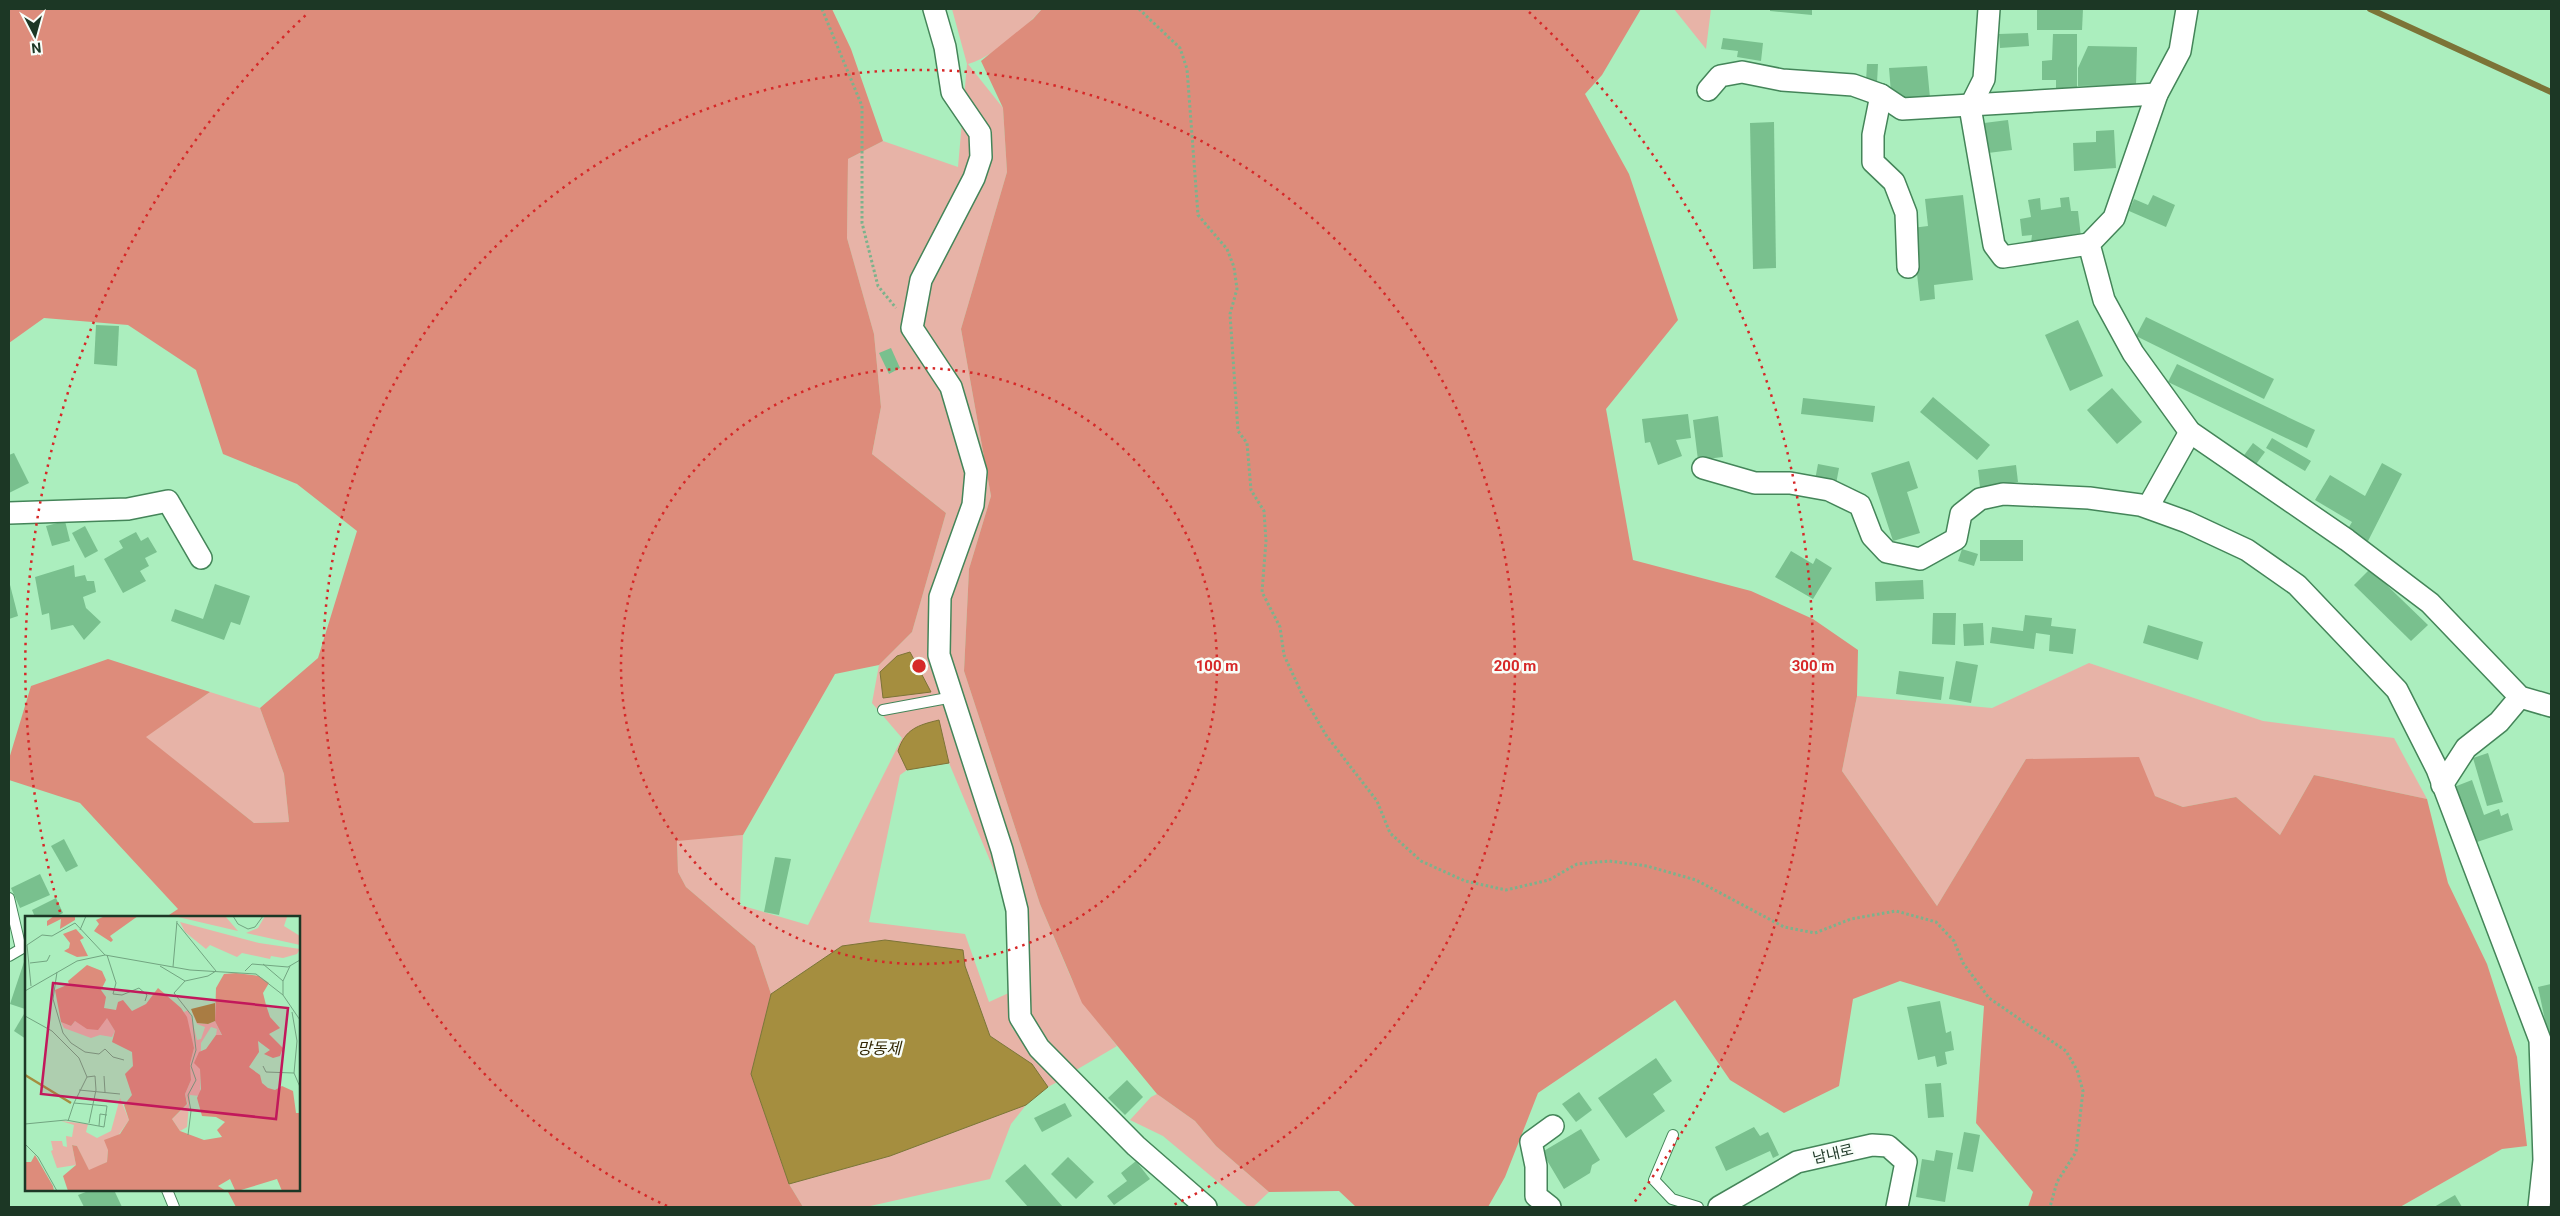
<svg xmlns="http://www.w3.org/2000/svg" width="2560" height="1216" font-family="Roboto,'Noto Sans KR',sans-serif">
	<rect width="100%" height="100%" fill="#abeebe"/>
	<g fill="#e7b3a7">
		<path d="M952,9H1042C1024,29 993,57 968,64L1003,108L1007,172L961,329L991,496L969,569L964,671L1040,904L1072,980L1088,1009L1117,1046L1071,1073L1031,1016L1004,894L949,763L907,770L900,775L869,922L965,934L989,1002L1013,991L1012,1028L1059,1081L1048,1087L1032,1064L990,1036L965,966L842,946L771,994L755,946L686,887L678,872L677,840L743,835L740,905L808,925L902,738L872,703L879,665L912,632L946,513L872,454L881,407L874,334L847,238L848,159L883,141L958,167L967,64Z"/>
		<path d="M1674,9H1711L1706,49Z"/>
		<path d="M2089,663L2263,721L2394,738L2427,799L2314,775L2280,835L2236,797L2183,807L2155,796L2026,759L1937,906L1842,771L1857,696L1992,708Z"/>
		<path d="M210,692L260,708L284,774L289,822L254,823L145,737Z"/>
		<path d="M1157,1094L1195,1121L1216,1146L1269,1192L1253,1207H1248L1163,1136L1130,1120L1151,1097Z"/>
		<path d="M1026,1105L1011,1124L990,1179L866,1207H803L789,1184L890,1156Z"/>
	</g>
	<g fill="#dd8c7b">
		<path d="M9,9H832L851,49L883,141L848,159L847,238L874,334L881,407L872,454L946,513L912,632L879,665L835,674L743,835L677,841L678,872L686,887L755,946L771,994L751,1074L789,1184L803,1207H236L227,1190H299V917H166L178,909L80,803L9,780V759L31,686L108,659L210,692L146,737L254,823L289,822L284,774L260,708L318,658L357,531L297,484L223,454L196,370L128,325L44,318L9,343Z"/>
		<path d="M1042,9H1641L1602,75L1585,94L1629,174L1678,320L1606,409L1633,560L1751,591L1813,619L1858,650L1857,696L1842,771L1937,906L2026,759L2139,757L2155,796L2183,807L2236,797L2280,835L2314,775L2427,799L2448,883L2487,964L2517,1057L2527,1146L2502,1149L2400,1207H2028L2033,1192L1976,1123L1984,1006L1900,981L1853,999L1839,1086L1784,1113L1730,1080L1675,1000L1538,1093L1505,1177L1488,1207H1356L1339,1191L1269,1192L1216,1146L1195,1121L1157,1094L1082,1003L1040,904L964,671L969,569L991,496L961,329L1007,172L1003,108L981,61L1033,19Z"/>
	</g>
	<g fill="#a58e3f" stroke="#7c7437">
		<path d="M910,652L931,692L883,698L880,672L897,656Z"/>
		<path d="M939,720L949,763L907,770L898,751C905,729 918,725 939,720Z"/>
		<path d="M885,940L963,950L965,966L990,1036L1032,1064L1048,1087L1026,1105L890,1156L789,1184L751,1074L771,994L842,946Z"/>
	</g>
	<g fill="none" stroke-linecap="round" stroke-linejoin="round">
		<path stroke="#7c7437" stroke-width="6" d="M2370,9L2551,92"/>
	</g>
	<g fill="#79c08e">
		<path d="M1770,9H1812V15L1770,11Z"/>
		<path d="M2037,9H2083L2082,30H2037Z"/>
		<path d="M2028,33L2029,46L2000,48L1999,34Z"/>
		<path d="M2053,34H2077V91H2056V80H2042V61L2052,60Z"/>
		<path d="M1723,38L1763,43L1761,61L1737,57L1738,51L1721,49Z"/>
		<path d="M2088,46L2137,47L2136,85L2078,86V68Z"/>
		<path d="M1867,64H1878L1877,83L1866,82Z"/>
		<path d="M1927,66L1930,98L1900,100L1899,93H1891L1889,68Z"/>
		<path d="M2008,120L2012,150L1988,153L1984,123Z"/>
		<path d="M1774,122L1776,268L1753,269L1750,123Z"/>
		<path d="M2114,130L2116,168L2074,171L2073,143L2096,142V131Z"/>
		<path d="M1963,195L1973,280L1934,285L1935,299L1920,301L1912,228L1928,226L1925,199Z"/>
		<path d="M2153,195L2175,205L2166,227L2129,211L2134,199L2148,205Z"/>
		<path d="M2069,197L2071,211H2078L2081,237L2031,243L2032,235L2022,236L2020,219L2031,217L2028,200L2040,198L2041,210L2061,207L2060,198Z"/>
		<path d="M2146,317L2274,379L2264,399L2136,336Z"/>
		<path d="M2078,320L2103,376L2070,391L2045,335Z"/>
		<path d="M96,325L119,326L117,366L94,364Z"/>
		<path d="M891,348L900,368L889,374L879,353Z"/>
		<path d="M2177,364L2315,430L2307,448L2168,382Z"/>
		<path d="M2112,388L2142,422L2117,444L2087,410Z"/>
		<path d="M1933,397L1990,445L1977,460L1920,412Z"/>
		<path d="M1803,398L1875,406L1873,422L1801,414Z"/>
		<path d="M1688,414L1691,438L1676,440L1682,456L1658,465L1650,442L1645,443L1642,419Z"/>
		<path d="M1718,416L1723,457L1698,460L1693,420Z"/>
		<path d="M2272,438L2311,461L2305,471L2266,448Z"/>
		<path d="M2253,443L2265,452L2254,467L2242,458Z"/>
		<path d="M14,453L29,483L9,493V455Z"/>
		<path d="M1909,461L1918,488L1907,492L1920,533L1893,541L1871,473Z"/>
		<path d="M2382,463L2402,474L2366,545L2345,534L2352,522L2315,500L2330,475L2365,496Z"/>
		<path d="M1818,464L1839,468L1836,484L1815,480Z"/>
		<path d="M2016,465L2018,482L1980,487L1978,470Z"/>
		<path d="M65,521L70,541L52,546L46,526Z"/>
		<path d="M85,526L98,551L85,558L72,533Z"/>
		<path d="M136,532L141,541L148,537L157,552L145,558L149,566L140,571L146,581L123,593L104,559L123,548L119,541Z"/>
		<rect x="1980" y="540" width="43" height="21"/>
		<path d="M1962,549L1978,554L1974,566L1958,561Z"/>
		<path d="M1791,551L1813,564L1816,558L1832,568L1813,599L1775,577Z"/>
		<path d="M74,565L75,577L85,575L87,581H94L96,592L83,597L86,608L101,622L84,640L73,625L51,630L49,613L42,615L35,577Z"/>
		<path d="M2370,569L2428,625L2411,641L2354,585Z"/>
		<path d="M1923,580L1924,599L1876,601L1875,582Z"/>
		<path d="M9,581L18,616L9,619Z"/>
		<path d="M215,584L250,596L240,625L231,622L224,640L171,621L175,609L203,619Z"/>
		<path d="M1933,613H1956L1955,645L1932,644Z"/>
		<path d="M2025,615L2052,618L2051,626L2076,629L2073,654L2049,651L2050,635L2036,633L2034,649L1990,643L1992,627L2023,631Z"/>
		<path d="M1983,623L1984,645L1964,646L1963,624Z"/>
		<path d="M2148,625L2203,642L2198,660L2143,643Z"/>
		<path d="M1956,661L1978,665L1971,703L1949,699Z"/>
		<path d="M1899,671L1944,677L1941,700L1896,694Z"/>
		<path d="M2488,753L2503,802L2487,806L2473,758Z"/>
		<path d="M2472,780L2484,815L2499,809L2501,816L2508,813L2513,830L2474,843L2454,787Z"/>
		<path d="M64,839L78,866L66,872L51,846Z"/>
		<path d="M775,857L791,859L779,915L764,912Z"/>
		<path d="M40,874L50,895L20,908L11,888Z"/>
		<path d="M56,898L63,913L55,917H35L32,910Z"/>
		<path d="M24,962L26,963L25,1009L10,1004Z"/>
		<path d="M2551,984V1044H2550L2538,987Z"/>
		<path d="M1940,1001L1946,1033L1951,1031L1954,1050L1945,1052L1947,1064L1937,1067L1935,1056L1918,1060L1907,1007Z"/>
		<path d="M24,1014L26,1016V1039L14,1031Z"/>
		<path d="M1656,1058L1672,1081L1653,1094L1665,1111L1626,1138L1598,1098Z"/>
		<path d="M1127,1080L1143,1097L1125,1115L1108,1098Z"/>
		<path d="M1941,1083L1944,1117L1928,1118L1925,1084Z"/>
		<path d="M1579,1092L1592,1110L1576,1122L1562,1104Z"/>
		<path d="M1065,1103L1072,1116L1042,1132L1034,1118Z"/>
		<path d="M1754,1127L1760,1136L1768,1132L1779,1155L1773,1158L1770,1151L1726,1171L1715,1147Z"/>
		<path d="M1581,1129L1600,1160L1592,1165L1590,1173L1564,1189L1542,1152Z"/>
		<path d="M1964,1132L1980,1135L1973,1172L1957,1169Z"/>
		<path d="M1936,1150L1953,1153L1945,1202L1916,1197L1922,1159L1934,1161Z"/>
		<path d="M1068,1157L1094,1182L1076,1199L1051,1174Z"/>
		<path d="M1136,1161L1150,1179L1114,1205L1107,1196L1127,1181L1121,1173Z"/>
		<path d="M1025,1164L1063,1207H1028L1005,1181Z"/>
		<path d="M91,1190H114L122,1207H84L78,1195Z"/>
		<path d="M2455,1195L2462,1207H2434Z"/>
	</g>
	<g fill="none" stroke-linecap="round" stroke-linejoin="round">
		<defs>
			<g id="service">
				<path d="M883,710L953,697"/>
				<path d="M9,956L21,949L9,898"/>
				<path d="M1673,1135L1654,1180L1672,1199L1698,1207"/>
				<path d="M167,1190L174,1207"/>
			</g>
			<g id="minor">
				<path d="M934,9L945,47L952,92L980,133L981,157L974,178L921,280L912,328L951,387L976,472L973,505L940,597L939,655L1002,850L1017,910L1020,1017L1039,1048L1136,1146L1206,1207"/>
				<path d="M1989,9L1984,79L1970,107L1994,245L2003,257L2089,244"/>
				<path d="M2187,9L2180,51L2157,94L2114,218L2089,244L2104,300L2133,353L2190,432L2347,540L2430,603L2520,697L2551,706"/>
				<path d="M1708,90L1720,76L1742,72L1782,80L1853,85L1881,95L1902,109L2157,94"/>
				<path d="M1881,95L1873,135V162L1894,182L1906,213L1908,267"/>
				<path d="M1703,468L1755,483H1790L1829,490L1860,505L1872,536L1887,552L1920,559L1956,539L1961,514L1980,499L2003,494L2089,498L2140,505L2187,522L2247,550L2297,585L2397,690L2437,769L2540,1040L2544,1160L2539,1207"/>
				<path d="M2148,507L2190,432"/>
				<path d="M9,513L128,509L168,501L201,558"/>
				<path d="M2442,785L2466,748L2499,722L2520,697"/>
				<path d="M1550,1207L1536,1196V1166L1531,1142L1553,1126"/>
				<path d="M1719,1207L1797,1162L1872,1145L1888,1146L1906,1162L1897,1207"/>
			</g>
		</defs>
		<use href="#service" stroke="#448559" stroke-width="12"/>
		<use href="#minor" stroke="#448559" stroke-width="24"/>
		<g stroke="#7cb28c" stroke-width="3" stroke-dasharray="2.5 2.5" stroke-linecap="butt">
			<path d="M822,9L862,106V223L878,286L896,308"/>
			<path d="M1139,9L1180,48L1187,69L1198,215L1227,249L1234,267L1237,289L1230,314L1238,431L1247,443L1251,490L1264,511L1266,541L1262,592L1280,627L1284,655L1302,694L1326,735L1377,801L1390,833L1421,861L1465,881L1506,890L1549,880L1577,864L1609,861L1647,866L1696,880L1784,927L1815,933L1851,919L1896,911L1936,922L1954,941L1963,963L1989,998L2066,1051L2077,1070L2083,1091L2076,1152L2057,1182L2050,1207"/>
		</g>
		<use href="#service" stroke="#fff" stroke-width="10"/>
		<use href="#minor" stroke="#fff" stroke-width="21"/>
	</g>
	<g fill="none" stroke="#d62828" stroke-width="2.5" stroke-dasharray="2.5 5">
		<circle cx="919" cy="666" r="298"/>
		<path d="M667 1206A596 596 0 1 1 1171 1206"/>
		<path d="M60 912A894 894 0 0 1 309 12M1529 12A894 894 0 0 1 1633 1204"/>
	</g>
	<g text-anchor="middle" stroke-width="5" stroke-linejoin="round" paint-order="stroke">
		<g font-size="15" fill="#1c3725" stroke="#f8fef9">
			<text transform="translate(1833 1154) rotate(-13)" y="5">남내로</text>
		</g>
		<g font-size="16" font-style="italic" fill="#322804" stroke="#f8fef9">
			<text x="879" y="1054">망동제</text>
		</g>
	</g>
	<g transform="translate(25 916)">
		<rect width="275" height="275" fill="#abeebe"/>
		<path d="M200,0L213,15L153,1L154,0ZM240,0L262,1L259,10L275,20V29L221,17L233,12ZM155,6L234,27L275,33L272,38L258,42L246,40L245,43L217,37L212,41L185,29L181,33L160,16ZM166,93L170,99L172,107L183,108L190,105L197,120L191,119L192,113L186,111L176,127L175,180L165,179L162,211L155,215L147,203L163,188L160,178L166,164L165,148L169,132L159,96L163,94L166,100L172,124L176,123L180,111L172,108ZM82,101L90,115L87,121L75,119L66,122L39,112L36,106L46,110L50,105L61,109ZM95,182L104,204L83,234L82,246L64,255L52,230L47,229L51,249L32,252L26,235L28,234L26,225H37L38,230L42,231L41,220L47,221L49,209L36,205L63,208L61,216L72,222L86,215Z" fill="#e7b3a7"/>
		<path d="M29,0H50V4L35,13L36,3L22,10V5ZM80,0H113L85,20L88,24L86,26L69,15L74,8L71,4ZM51,13L59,22L55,24L63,40L52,41L39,35L44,32L45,27L38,18ZM62,49L77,55L81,64L76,74L81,81L79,92L91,94L93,86L98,84L107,95L121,88L133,72L156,92L162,101L169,132L165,148L166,164L160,178L162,188L147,203L155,215L179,224L197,221L192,214L200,206L191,201L177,200L172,182L176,173L175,153L169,147L174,136L181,133L191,119H197L190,105L191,72L199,58L211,57L234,60L244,67L238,77L241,89L245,101L255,112L244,118L258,132L255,140L248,142L239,138L245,134L233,125L234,136L224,151L235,159L237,167L243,172L250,174L257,170L268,175L271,197H275V275H257L252,263L216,274H210L205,263L193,270L201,275H43L38,260L51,249L47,229L52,230L64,254L82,246L83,234L79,224L95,218L104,204L99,189L107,179L100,158L108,150L107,136L87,126L90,115L82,102L73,114L62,113L50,105L46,110L36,106L30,74L44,68L43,65ZM10,239L28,270L29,275H0V246H6Z" fill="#dd8c7b"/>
		<path d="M190,87V105L183,108L172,107L166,93Z" fill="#a58e3f"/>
		<path fill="none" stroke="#a58e3f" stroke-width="2.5" d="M0,159L46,187"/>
		<path fill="none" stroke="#72a581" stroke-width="1" d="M208,0L213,8L223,13L230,11L238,0M152,7L191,55L183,60L160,65M55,14L61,0M82,39L91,67L88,78L97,79L114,72L122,79L120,85M5,47L22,45L25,39M238,48L258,65M135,50L160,65L149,77L167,100L171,134L166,150L171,164L163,179L166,195L163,219M148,51L152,5M220,55L227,48L263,51L275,44M32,56L28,83L38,117L46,127L60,136L74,138L80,133L88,141L99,144M6,70L2,29L17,19L27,20L50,7L80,39M0,75L52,45L80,39L165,54L231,58L258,79L275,104M258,79V65L265,50M267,96L272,125L269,157L275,171M0,100L27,115L54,142L62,161L49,187L82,190L79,211L41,204L0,208M238,150L241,156L269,157M79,160L80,176M62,161L70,160L71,174L64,207M54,174L95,178M43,205L49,187M74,210L75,198L82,199M0,228L13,241L32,275"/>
		<path fill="#c2185b" fill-opacity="0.15" stroke="#c2185b" stroke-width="2.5" d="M28,67L263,92L251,203L16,178Z"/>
		<rect width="275" height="275" fill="none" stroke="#1c3725" stroke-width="2.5"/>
	</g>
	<circle cx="919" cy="666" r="8" fill="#d62828" stroke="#f8fef9" stroke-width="2.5"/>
	<g font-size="15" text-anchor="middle" font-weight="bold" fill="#d62828" stroke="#f8fef9" stroke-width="5" stroke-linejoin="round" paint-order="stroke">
		<text x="1217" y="671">100 m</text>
		<text x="1515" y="671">200 m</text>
		<text x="1813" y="671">300 m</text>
	</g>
	<rect width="2560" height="1216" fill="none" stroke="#1c3725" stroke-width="20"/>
	<g transform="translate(35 35) rotate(174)" stroke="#f8fef9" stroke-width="4" paint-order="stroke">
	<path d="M0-4L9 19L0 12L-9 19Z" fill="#1c3725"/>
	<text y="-8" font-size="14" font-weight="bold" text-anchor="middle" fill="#1c3725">N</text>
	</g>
</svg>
